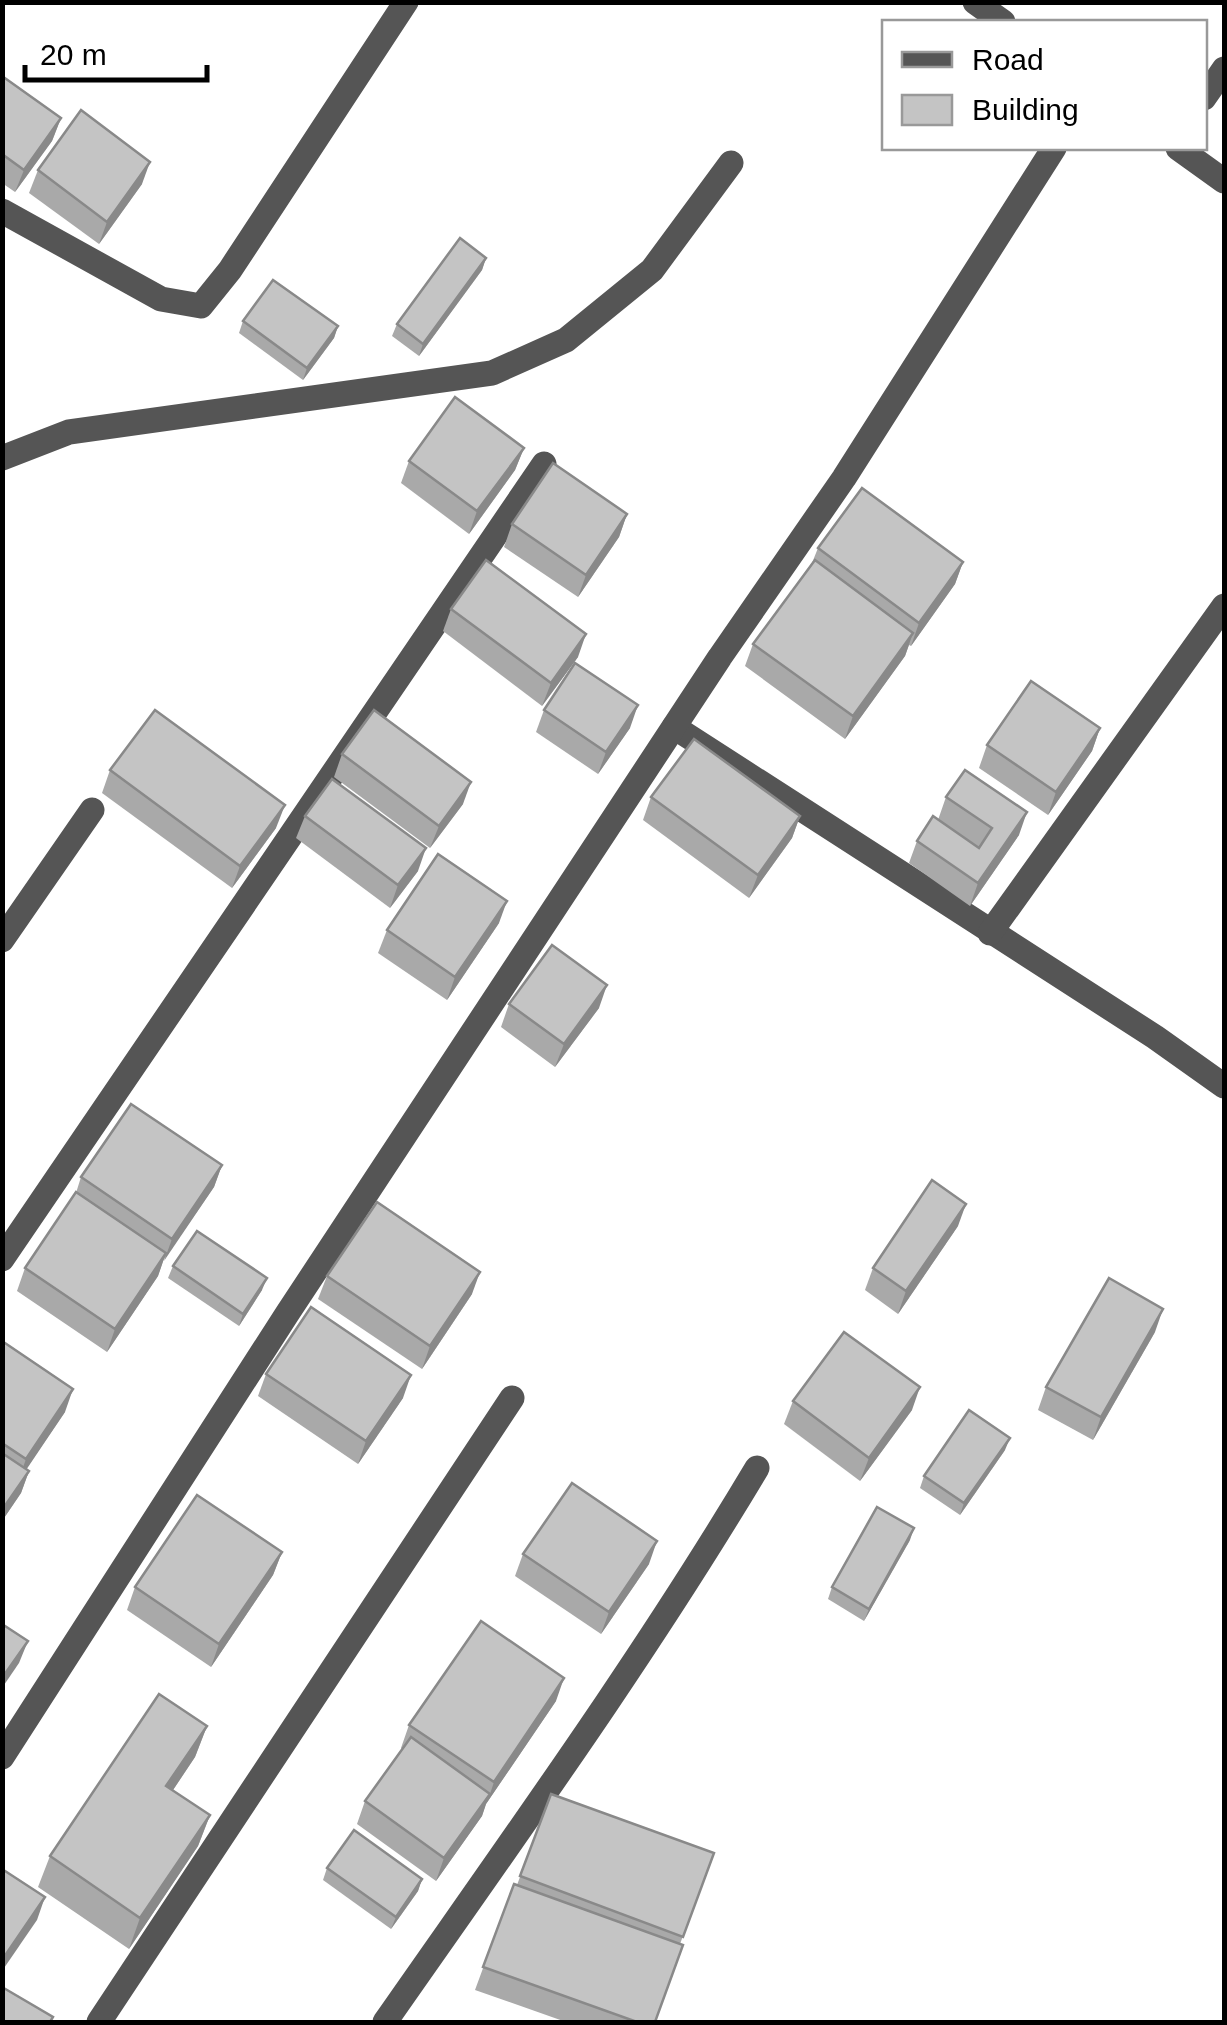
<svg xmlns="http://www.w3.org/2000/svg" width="1227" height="2025" font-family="Helvetica,sans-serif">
	<rect width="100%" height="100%" fill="#fff"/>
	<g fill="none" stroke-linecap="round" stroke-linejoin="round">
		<g stroke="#555" stroke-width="25">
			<path d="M975,2L1003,22"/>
			<path d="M1204,98L1224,69"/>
			<path d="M1178,148L1224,181"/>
			<path d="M2,211L161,299L201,306L230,270L406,2"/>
			<path d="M2,458L69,432L492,373L566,340L652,270L731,163"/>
			<path d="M674,727L1155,1037L1224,1086"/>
			<path d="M990,933L1224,606"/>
			<path d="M2,940L92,810"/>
			<path d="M2,1259L544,464"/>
			<path d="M2,1757L287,1314L720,657L844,478L1054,148"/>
			<path d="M99,2022L512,1398"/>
			<path d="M385,2022C512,1840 643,1659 757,1468"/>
		</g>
	</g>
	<g fill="#a9a9a9">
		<path d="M2,76L61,118L52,141L15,192L2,183Z"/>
		<path d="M38,170L142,184L99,244L29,193Z"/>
		<path d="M486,258L482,270L419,356L392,336L397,324Z"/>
		<path d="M243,321L338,326L334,338L303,380L239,333Z"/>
		<path d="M524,448L515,470L469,534L401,483L409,461Z"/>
		<path d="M627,514L619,537L578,597L504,547L512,524Z"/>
		<path d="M818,548L963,562L955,584L911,646L909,645L905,656L845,739L745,666L753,644L812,563Z"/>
		<path d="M451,609L578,657L542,706L443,631Z"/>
		<path d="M544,710L630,728L598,774L536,732Z"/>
		<path d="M1100,728L1092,751L1048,815L979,768L987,745Z"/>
		<path d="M342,754L463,804L430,848L334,777Z"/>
		<path d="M110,770L276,828L232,888L102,793Z"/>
		<path d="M651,797L800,816L792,838L749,898L643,820Z"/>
		<path d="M946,797L1019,835L970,906L909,863L917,841L938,820Z"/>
		<path d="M305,816L418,871L390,908L296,838Z"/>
		<path d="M499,923L447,1000L378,953L387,930Z"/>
		<path d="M509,1004L599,1008L555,1067L501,1027Z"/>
		<path d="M222,1165L214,1187L163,1261L158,1276L107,1352L17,1291L25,1268L76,1193L81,1177Z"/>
		<path d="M958,1226L898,1314L865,1290L873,1268Z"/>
		<path d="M173,1266L262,1290L239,1326L168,1278Z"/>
		<path d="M327,1276L472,1294L422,1369L318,1299Z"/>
		<path d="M1155,1332L1093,1440L1038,1410L1046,1387Z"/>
		<path d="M2,1341L65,1412L26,1469L29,1471L21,1493L2,1521Z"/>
		<path d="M266,1374L403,1398L358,1464L258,1396Z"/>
		<path d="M793,1401L912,1410L860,1481L784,1424Z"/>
		<path d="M1005,1450L960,1515L920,1488L924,1476Z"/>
		<path d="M910,1540L864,1621L828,1599L832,1587Z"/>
		<path d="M282,1552L273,1575L211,1667L127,1610L135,1587Z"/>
		<path d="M523,1554L649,1564L601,1634L515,1576Z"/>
		<path d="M556,1701L486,1804L482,1816L436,1881L357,1824L365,1801L402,1749L401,1748L409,1725Z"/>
		<path d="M207,1726L195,1757L173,1790L210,1815L198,1846L129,1949L38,1887L50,1856Z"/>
		<path d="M551,1794L714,1853L680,1944L655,2022H566L475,1990L514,1884L517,1885Z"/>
		<path d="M327,1868L422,1879L418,1891L391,1929L323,1880Z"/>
	</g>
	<g fill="#898989">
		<path d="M61,118L52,141L15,192L24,170Z"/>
		<path d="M150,162L142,184L99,244L107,222Z"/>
		<path d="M486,258L482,270L419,356L423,344Z"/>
		<path d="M338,326L334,338L303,380L307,368Z"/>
		<path d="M524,448L515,470L469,534L477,511Z"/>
		<path d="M627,514L619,537L578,597L586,575Z"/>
		<path d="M963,562L955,584L911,646L919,623Z"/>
		<path d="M913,633L905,656L845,739L853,716Z"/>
		<path d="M586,634L578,657L542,706L551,683Z"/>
		<path d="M638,705L630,728L598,774L606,752Z"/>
		<path d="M1100,728L1092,751L1048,815L1056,792Z"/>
		<path d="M471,782L463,804L430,848L439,826Z"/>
		<path d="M285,805L276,828L232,888L240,866Z"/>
		<path d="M1027,812L1019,835L970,906L978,883Z"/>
		<path d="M800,816L792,838L749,898L758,875Z"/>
		<path d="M426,848L418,871L390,908L398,885Z"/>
		<path d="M507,901L499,923L447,1000L455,977Z"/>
		<path d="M607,985L599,1008L555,1067L564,1044Z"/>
		<path d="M222,1165L214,1187L164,1261L172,1239Z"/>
		<path d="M966,1204L958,1226L898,1314L906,1291Z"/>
		<path d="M166,1253L158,1276L107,1352L115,1329Z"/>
		<path d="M480,1272L472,1294L422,1369L430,1346Z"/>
		<path d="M267,1278L262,1290L239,1326L243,1314Z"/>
		<path d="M1163,1309L1155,1332L1093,1440L1101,1417Z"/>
		<path d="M411,1375L403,1398L358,1464L366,1441Z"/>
		<path d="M920,1387L912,1410L860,1481L869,1458Z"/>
		<path d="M73,1389L65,1412L18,1482L26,1459Z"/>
		<path d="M1010,1438L1005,1450L960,1515L964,1503Z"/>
		<path d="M29,1471L21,1493L2,1521V1510Z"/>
		<path d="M914,1528L910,1540L864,1621L869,1609Z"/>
		<path d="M657,1541L649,1564L601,1634L609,1612Z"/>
		<path d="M282,1552L273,1575L211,1667L219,1644Z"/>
		<path d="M28,1641L19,1663L2,1688V1678Z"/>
		<path d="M564,1678L556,1701L486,1804L482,1816L436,1881L444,1858L490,1794L494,1782Z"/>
		<path d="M207,1726L195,1757L155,1817L166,1786Z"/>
		<path d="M210,1815L198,1846L129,1949L140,1918Z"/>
		<path d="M422,1879L418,1891L391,1929L396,1917Z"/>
		<path d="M45,1897L37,1920L2,1971V1960Z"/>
	</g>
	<g fill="#c4c4c4" stroke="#898989" stroke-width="2.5">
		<path d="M2,76L61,118L24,170L2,154Z"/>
		<path d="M81,110L150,162L107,222L38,170Z"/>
		<path d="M460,238L486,258L423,344L397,324Z"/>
		<path d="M273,280L338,326L307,368L243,321Z"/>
		<path d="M455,397L524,448L477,511L409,461Z"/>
		<path d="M553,463L627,514L586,575L512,524Z"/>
		<path d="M862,488L963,562L919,623L818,548Z"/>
		<path d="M486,560L586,634L551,683L451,609Z"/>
		<path d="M815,560L913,633L853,716L753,644Z"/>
		<path d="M575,663L638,705L606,752L544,710Z"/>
		<path d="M1031,681L1100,728L1056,792L987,745Z"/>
		<path d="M155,710L285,805L240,866L110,770Z"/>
		<path d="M374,710L471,782L439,826L342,754Z"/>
		<path d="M694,739L800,816L758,875L651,797Z"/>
		<path d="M965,770L1027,812L978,883L917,841L933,816L979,848L992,828L946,797Z"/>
		<path d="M332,779L426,848L398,885L305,816Z"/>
		<path d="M438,854L507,901L455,977L387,930Z"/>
		<path d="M552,945L607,985L564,1044L509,1004Z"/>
		<path d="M131,1104L222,1165L172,1239L81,1177Z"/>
		<path d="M932,1180L966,1204L906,1291L873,1268Z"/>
		<path d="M76,1192L166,1253L115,1329L25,1268Z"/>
		<path d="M377,1202L480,1272L430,1346L327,1276Z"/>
		<path d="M197,1231L267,1278L243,1314L173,1266Z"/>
		<path d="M1109,1278L1163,1309L1101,1417L1046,1387Z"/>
		<path d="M311,1307L411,1375L366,1441L266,1374Z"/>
		<path d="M844,1332L920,1387L869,1458L793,1401Z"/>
		<path d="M2,1341L73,1389L26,1459L2,1443Z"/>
		<path d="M969,1410L1010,1438L964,1503L924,1476Z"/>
		<path d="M2,1453L29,1471L2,1510Z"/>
		<path d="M572,1483L657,1541L609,1612L523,1554Z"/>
		<path d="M197,1495L282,1552L219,1644L135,1587Z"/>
		<path d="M877,1507L914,1528L869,1609L832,1587Z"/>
		<path d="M481,1621L564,1678L494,1782L409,1725Z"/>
		<path d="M2,1624L28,1641L2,1678Z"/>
		<path d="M159,1694L207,1726L166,1786L210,1815L140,1918L50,1856Z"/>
		<path d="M411,1737L490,1794L444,1858L365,1801Z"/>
		<path d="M551,1794L714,1853L683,1937L520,1876Z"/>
		<path d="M354,1830L422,1879L396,1917L327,1868Z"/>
		<path d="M2,1869L45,1897L2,1960Z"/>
		<path d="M514,1884L683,1945L655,2022H637L483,1967Z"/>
		<path d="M2,1987L53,2017L50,2022H2Z"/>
	</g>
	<rect width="1227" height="2025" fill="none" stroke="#000000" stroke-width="10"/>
	<rect x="882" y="20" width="325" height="130" fill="#ffffff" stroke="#999999" stroke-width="2.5"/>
	<rect x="902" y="52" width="50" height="15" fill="#555555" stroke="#999999" stroke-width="2.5"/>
	<text x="972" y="70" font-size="30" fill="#000000">Road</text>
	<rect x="902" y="95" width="50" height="30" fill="#c4c4c4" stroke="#999999" stroke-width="2.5"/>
	<text x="972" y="120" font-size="30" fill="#000000">Building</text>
	<path d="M25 65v15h182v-15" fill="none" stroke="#000000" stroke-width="5"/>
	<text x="40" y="65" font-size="30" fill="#000000" stroke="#ffffff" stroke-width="8" paint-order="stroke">20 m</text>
</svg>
